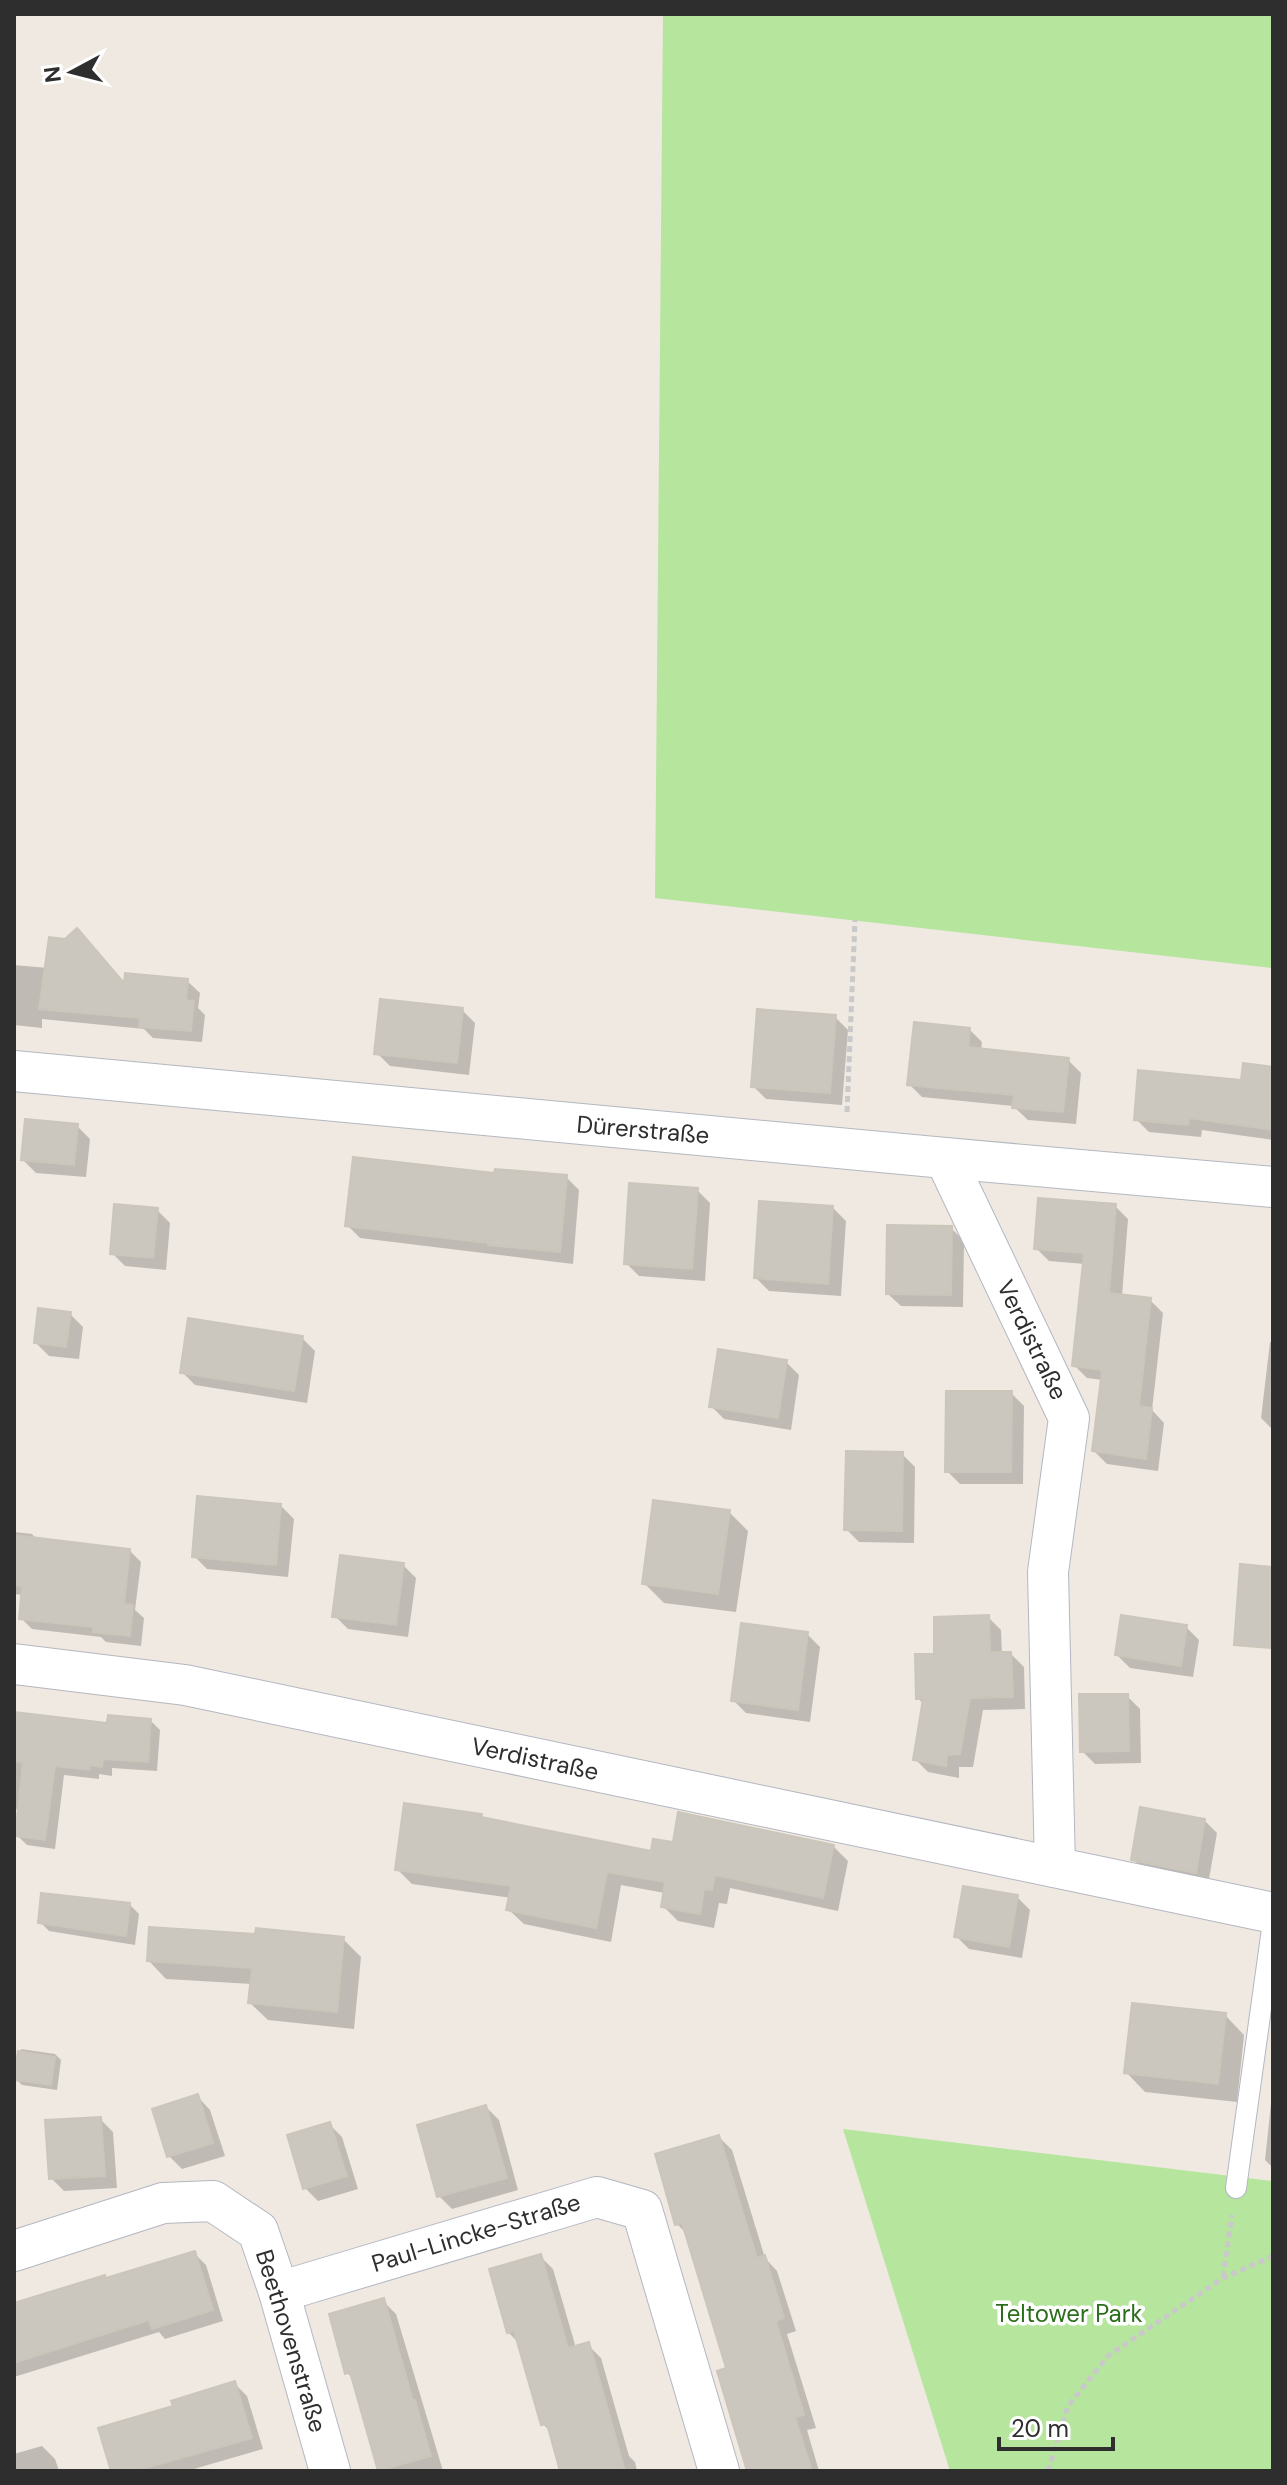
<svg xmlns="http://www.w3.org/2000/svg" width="1287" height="2485" font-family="'DM Sans',sans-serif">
	<rect width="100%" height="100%" fill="#efe9e1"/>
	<g fill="#b6e59e">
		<path d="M663,14H1273V968L655,898Z"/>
		<path d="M843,2129L1273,2181V2471H950Z"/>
	</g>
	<g fill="#0003">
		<path d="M14,965L48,968L126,986L187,981L200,993L198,1008L205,1015L202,1042L153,1038L144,1029L42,1019V1028L14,1025Z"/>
		<path d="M462,1010L475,1023L469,1075L390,1066L377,1053Z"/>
		<path d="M835,1017L848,1030L842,1105L766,1099L753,1086Z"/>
		<path d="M969,1029L982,1042L981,1051L1068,1060L1081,1073L1076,1124L1028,1120L1013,1106L922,1097L909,1084Z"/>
		<path d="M1273,1069V1140L1202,1130L1201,1137L1149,1132L1136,1119L1243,1082Z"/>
		<path d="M77,1126L90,1139L86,1177L36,1173L23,1160Z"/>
		<path d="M496,1176L566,1177L579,1190L573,1264L360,1238L347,1225Z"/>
		<path d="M697,1190L710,1203L705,1281L639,1276L626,1263Z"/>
		<path d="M1115,1206L1128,1219L1122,1296L1150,1300L1163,1313L1152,1410L1164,1423L1158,1471L1107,1464L1094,1451L1103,1380L1087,1378L1074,1365L1085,1264L1049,1261L1036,1248Z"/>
		<path d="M833,1208L846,1221L841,1296L769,1291L756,1278Z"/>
		<path d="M157,1210L170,1223L166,1270L125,1266L112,1253Z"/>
		<path d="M951,1228L964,1241L963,1307L901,1306L888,1294Z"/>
		<path d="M70,1314L83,1327L79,1359L49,1356L36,1343Z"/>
		<path d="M302,1338L315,1351L307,1403L195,1385L182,1372Z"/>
		<path d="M1270,1342L1273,1343V1430L1261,1418Z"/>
		<path d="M786,1362L799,1375L791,1430L724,1419L711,1406Z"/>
		<path d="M1011,1393L1024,1406L1023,1484H960L947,1471Z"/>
		<path d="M902,1454L915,1467L914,1543L859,1542L846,1529Z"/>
		<path d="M281,1506L294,1519L288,1577L207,1569L194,1556Z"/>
		<path d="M729,1512L748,1531L736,1612L664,1603L644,1583Z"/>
		<path d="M14,1532L32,1534L37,1540L129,1550L141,1562L135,1610L144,1618L141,1646L106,1642L101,1637L32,1629L21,1618L23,1595L14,1594Z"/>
		<path d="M403,1565L416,1578L408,1637L348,1629L335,1616Z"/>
		<path d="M988,1617L1001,1630L1002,1654H1011L1024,1667L1025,1709L983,1710L973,1767H959V1778L928,1772L915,1759L924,1705L918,1698L936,1656Z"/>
		<path d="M1186,1627L1199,1640L1193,1677L1130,1668L1117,1655Z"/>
		<path d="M807,1634L820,1647L810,1722L746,1713L733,1700Z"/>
		<path d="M1127,1696L1140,1709L1141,1763L1095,1764L1082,1751Z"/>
		<path d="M14,1714L109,1726L150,1720L160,1730L157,1771L112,1768V1776L99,1774V1779L64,1775L55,1849L27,1845L17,1835L20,1810L14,1809Z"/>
		<path d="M481,1816L485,1820L653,1853L674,1844L833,1846L848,1861L838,1911L730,1888L727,1904L719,1903L714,1928L678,1921L663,1906L665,1893L621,1885L611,1942L524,1924L509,1910L511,1898L412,1884L397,1869Z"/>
		<path d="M1204,1820L1217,1833L1208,1885L1146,1872L1133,1859Z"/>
		<path d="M1017,1897L1030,1910L1022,1958L969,1949L956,1936Z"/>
		<path d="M130,1905L139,1914L135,1945L49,1931L40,1922Z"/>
		<path d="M343,1939L361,1957L354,2029L268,2020L250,2003L252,1984L166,1979L149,1961Z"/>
		<path d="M1225,2015L1244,2035L1237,2102L1145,2092L1126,2072Z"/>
		<path d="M21,2049L55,2054L61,2060L57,2090L22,2085L16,2079Z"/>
		<path d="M1272,2094H1273V2168L1265,2160Z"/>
		<path d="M198,2097L210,2110L225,2156L182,2169L169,2156Z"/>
		<path d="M486,2107L499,2120L518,2190L452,2209L439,2196Z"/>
		<path d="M100,2119L113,2132L117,2188L64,2191L51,2178Z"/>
		<path d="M329,2124L342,2137L358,2189L318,2201L305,2188Z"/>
		<path d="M719,2137L732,2150L765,2258L777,2271L796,2331L787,2334L816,2428L807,2430L819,2471H750L728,2370L687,2234L677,2224Z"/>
		<path d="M194,2253L206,2265L223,2321L165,2339L159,2332L14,2377V2305Z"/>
		<path d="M540,2256L553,2269L576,2348L588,2345L601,2358L629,2456L635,2462L637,2471H562L552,2433L543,2424L520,2344L508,2332Z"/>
		<path d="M383,2301L396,2314L443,2471H381L355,2380L347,2373Z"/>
		<path d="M235,2384L247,2396L263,2449L187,2471H114L175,2407Z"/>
		<path d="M42,2446L55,2459L59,2471H14V2454Z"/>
	</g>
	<g fill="#cbc7bf" stroke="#cbc5ba" stroke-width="2">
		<path d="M77,928L124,983L125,973L188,979L186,1000L194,1001L191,1031L139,1027L140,1018L39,1009L49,937L65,939Z"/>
		<path d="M380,999L463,1008L457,1063L374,1054Z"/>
		<path d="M757,1009L836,1015L830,1093L751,1087Z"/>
		<path d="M914,1022L970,1028L968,1047L1069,1058L1063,1112L1012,1108L1014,1095L907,1085Z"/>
		<path d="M1243,1063L1273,1067V1130L1189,1118L1188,1125L1134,1120L1138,1070L1241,1080Z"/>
		<path d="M25,1119L78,1124L74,1165L21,1160Z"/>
		<path d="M353,1157L494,1173L495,1169L567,1175L560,1252L488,1245V1243L345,1226Z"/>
		<path d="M629,1183L698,1188L692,1269L624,1264Z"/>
		<path d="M1038,1198L1116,1204L1109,1293L1151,1298L1139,1406L1152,1408L1146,1459L1092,1451L1102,1370L1072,1366L1084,1253L1034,1249Z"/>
		<path d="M759,1201L833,1206L828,1284L754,1278Z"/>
		<path d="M114,1204L158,1208L153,1258L110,1254Z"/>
		<path d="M887,1225L952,1226L951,1295L886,1294Z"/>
		<path d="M38,1308L71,1312L66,1347L34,1343Z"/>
		<path d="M188,1318L303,1336L294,1391L180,1373Z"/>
		<path d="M718,1349L787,1360L778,1418L709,1407Z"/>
		<path d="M946,1391H1012L1011,1472H945Z"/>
		<path d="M846,1451L903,1452L902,1531L844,1530Z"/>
		<path d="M197,1496L281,1504L276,1565L192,1557Z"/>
		<path d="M653,1500L730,1510L718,1594L642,1584Z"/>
		<path d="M14,1535L130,1549L124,1604L133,1605L130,1636L93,1632V1627L19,1619L22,1586L14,1585Z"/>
		<path d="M340,1555L404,1563L396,1625L332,1617Z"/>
		<path d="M1240,1564L1273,1567V1648L1234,1645Z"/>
		<path d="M989,1615L990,1652H1011L1013,1697L970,1698L960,1754L947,1755L946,1766L913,1760L923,1699H916L915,1654H934V1617Z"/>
		<path d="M1121,1615L1187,1625L1181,1666L1115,1655Z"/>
		<path d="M741,1623L808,1632L798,1710L731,1701Z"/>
		<path d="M1079,1694H1128L1129,1751L1080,1752Z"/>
		<path d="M14,1712L107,1723L108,1715L151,1719L148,1762L103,1759L102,1767L90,1765L89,1770L55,1766L45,1840L15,1836L23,1762L14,1761Z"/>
		<path d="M404,1803L482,1814L481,1817L651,1851L653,1839L673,1842L678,1812L834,1845L823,1898L715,1875L712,1890L704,1889L700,1914L661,1907L665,1882L607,1872L596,1928L506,1910L511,1886L395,1870Z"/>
		<path d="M1140,1807L1205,1819L1196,1873L1131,1860Z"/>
		<path d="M963,1886L1018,1895L1009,1947L954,1937Z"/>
		<path d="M41,1893L130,1903L126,1936L38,1923Z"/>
		<path d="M149,1927L255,1934L256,1928L344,1937L337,2012L248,2003L252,1968L147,1961Z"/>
		<path d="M1132,2003L1226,2013L1218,2084L1124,2073Z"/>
		<path d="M18,2051L55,2057L51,2085L14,2080Z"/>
		<path d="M198,2094L213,2143L167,2157L152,2109Z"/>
		<path d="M486,2105L507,2178L437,2197L417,2125Z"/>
		<path d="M101,2117L105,2176L49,2179L45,2120Z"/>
		<path d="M330,2122L347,2176L303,2189L287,2135Z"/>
		<path d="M719,2135L757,2258L765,2255L784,2318L776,2321L804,2415L795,2417L812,2471H747L717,2371L726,2368L682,2223L675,2225L655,2154Z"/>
		<path d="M195,2251L213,2310L152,2329L149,2320L14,2363V2303L105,2275L106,2278Z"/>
		<path d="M541,2254L568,2348L589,2342L625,2471H560L547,2424L541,2425L514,2331L507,2333L489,2269Z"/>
		<path d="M384,2298L413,2401L415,2400L431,2456L378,2471L350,2372L345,2374L329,2314Z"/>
		<path d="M235,2381L252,2438L135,2471H111L98,2428L173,2406L171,2401Z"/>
	</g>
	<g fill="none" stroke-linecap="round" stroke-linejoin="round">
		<defs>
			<path id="lane" d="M1236,2188L1273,1922"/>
			<g id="street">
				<path d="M14,1071L945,1158L1273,1187"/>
				<path d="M945,1158L1069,1418L1048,1572L1055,1867"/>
				<path d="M14,1664L185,1685L1273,1913"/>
				<path d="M14,2251L163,2203L213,2201L258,2231L279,2292L330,2471"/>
				<path d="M279,2292L597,2197L642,2210L719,2471"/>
			</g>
		</defs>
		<use href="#lane" stroke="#b4b7c1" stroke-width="22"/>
		<use href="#street" stroke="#b4b7c1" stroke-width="42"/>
		<g stroke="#c9c9c9" stroke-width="5" stroke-dasharray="6 4" stroke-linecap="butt">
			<path d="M847,1112L855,920"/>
			<path d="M1223,2277L1232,2215"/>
			<path d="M1048,2471L1068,2406L1108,2356L1223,2278L1273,2256"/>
		</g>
		<use href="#lane" stroke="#fff" stroke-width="20"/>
		<use href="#street" stroke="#fff" stroke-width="40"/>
	</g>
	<g text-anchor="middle" stroke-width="7" stroke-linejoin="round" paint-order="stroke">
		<g font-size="24" fill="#2e2e2e" stroke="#fff">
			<text transform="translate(643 1130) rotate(5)" y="8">Dürerstraße</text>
			<text transform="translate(1032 1340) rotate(64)" y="8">Verdistraße</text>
			<text transform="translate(535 1759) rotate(12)" y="8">Verdistraße</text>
			<text transform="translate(476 2233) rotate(-17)" y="8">Paul-Lincke-Straße</text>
			<text transform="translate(291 2341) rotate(73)" y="8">Beethovenstraße</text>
		</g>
		<g font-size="24" fill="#2c6e1b" stroke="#fff">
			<text x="1069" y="2322">Teltower Park</text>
		</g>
	</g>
	<rect width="1287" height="2485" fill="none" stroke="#2e2e2e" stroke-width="32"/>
	<g transform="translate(72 72) rotate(263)" stroke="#ffffff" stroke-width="6" paint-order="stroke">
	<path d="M0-6L14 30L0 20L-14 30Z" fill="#2e2e2e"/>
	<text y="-12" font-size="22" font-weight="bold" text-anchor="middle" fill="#2e2e2e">N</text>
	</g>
	<path d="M999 2437v12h114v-12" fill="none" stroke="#2e2e2e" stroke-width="4"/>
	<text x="1011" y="2437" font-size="24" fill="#2e2e2e" stroke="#ffffff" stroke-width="6" paint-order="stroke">20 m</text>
</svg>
